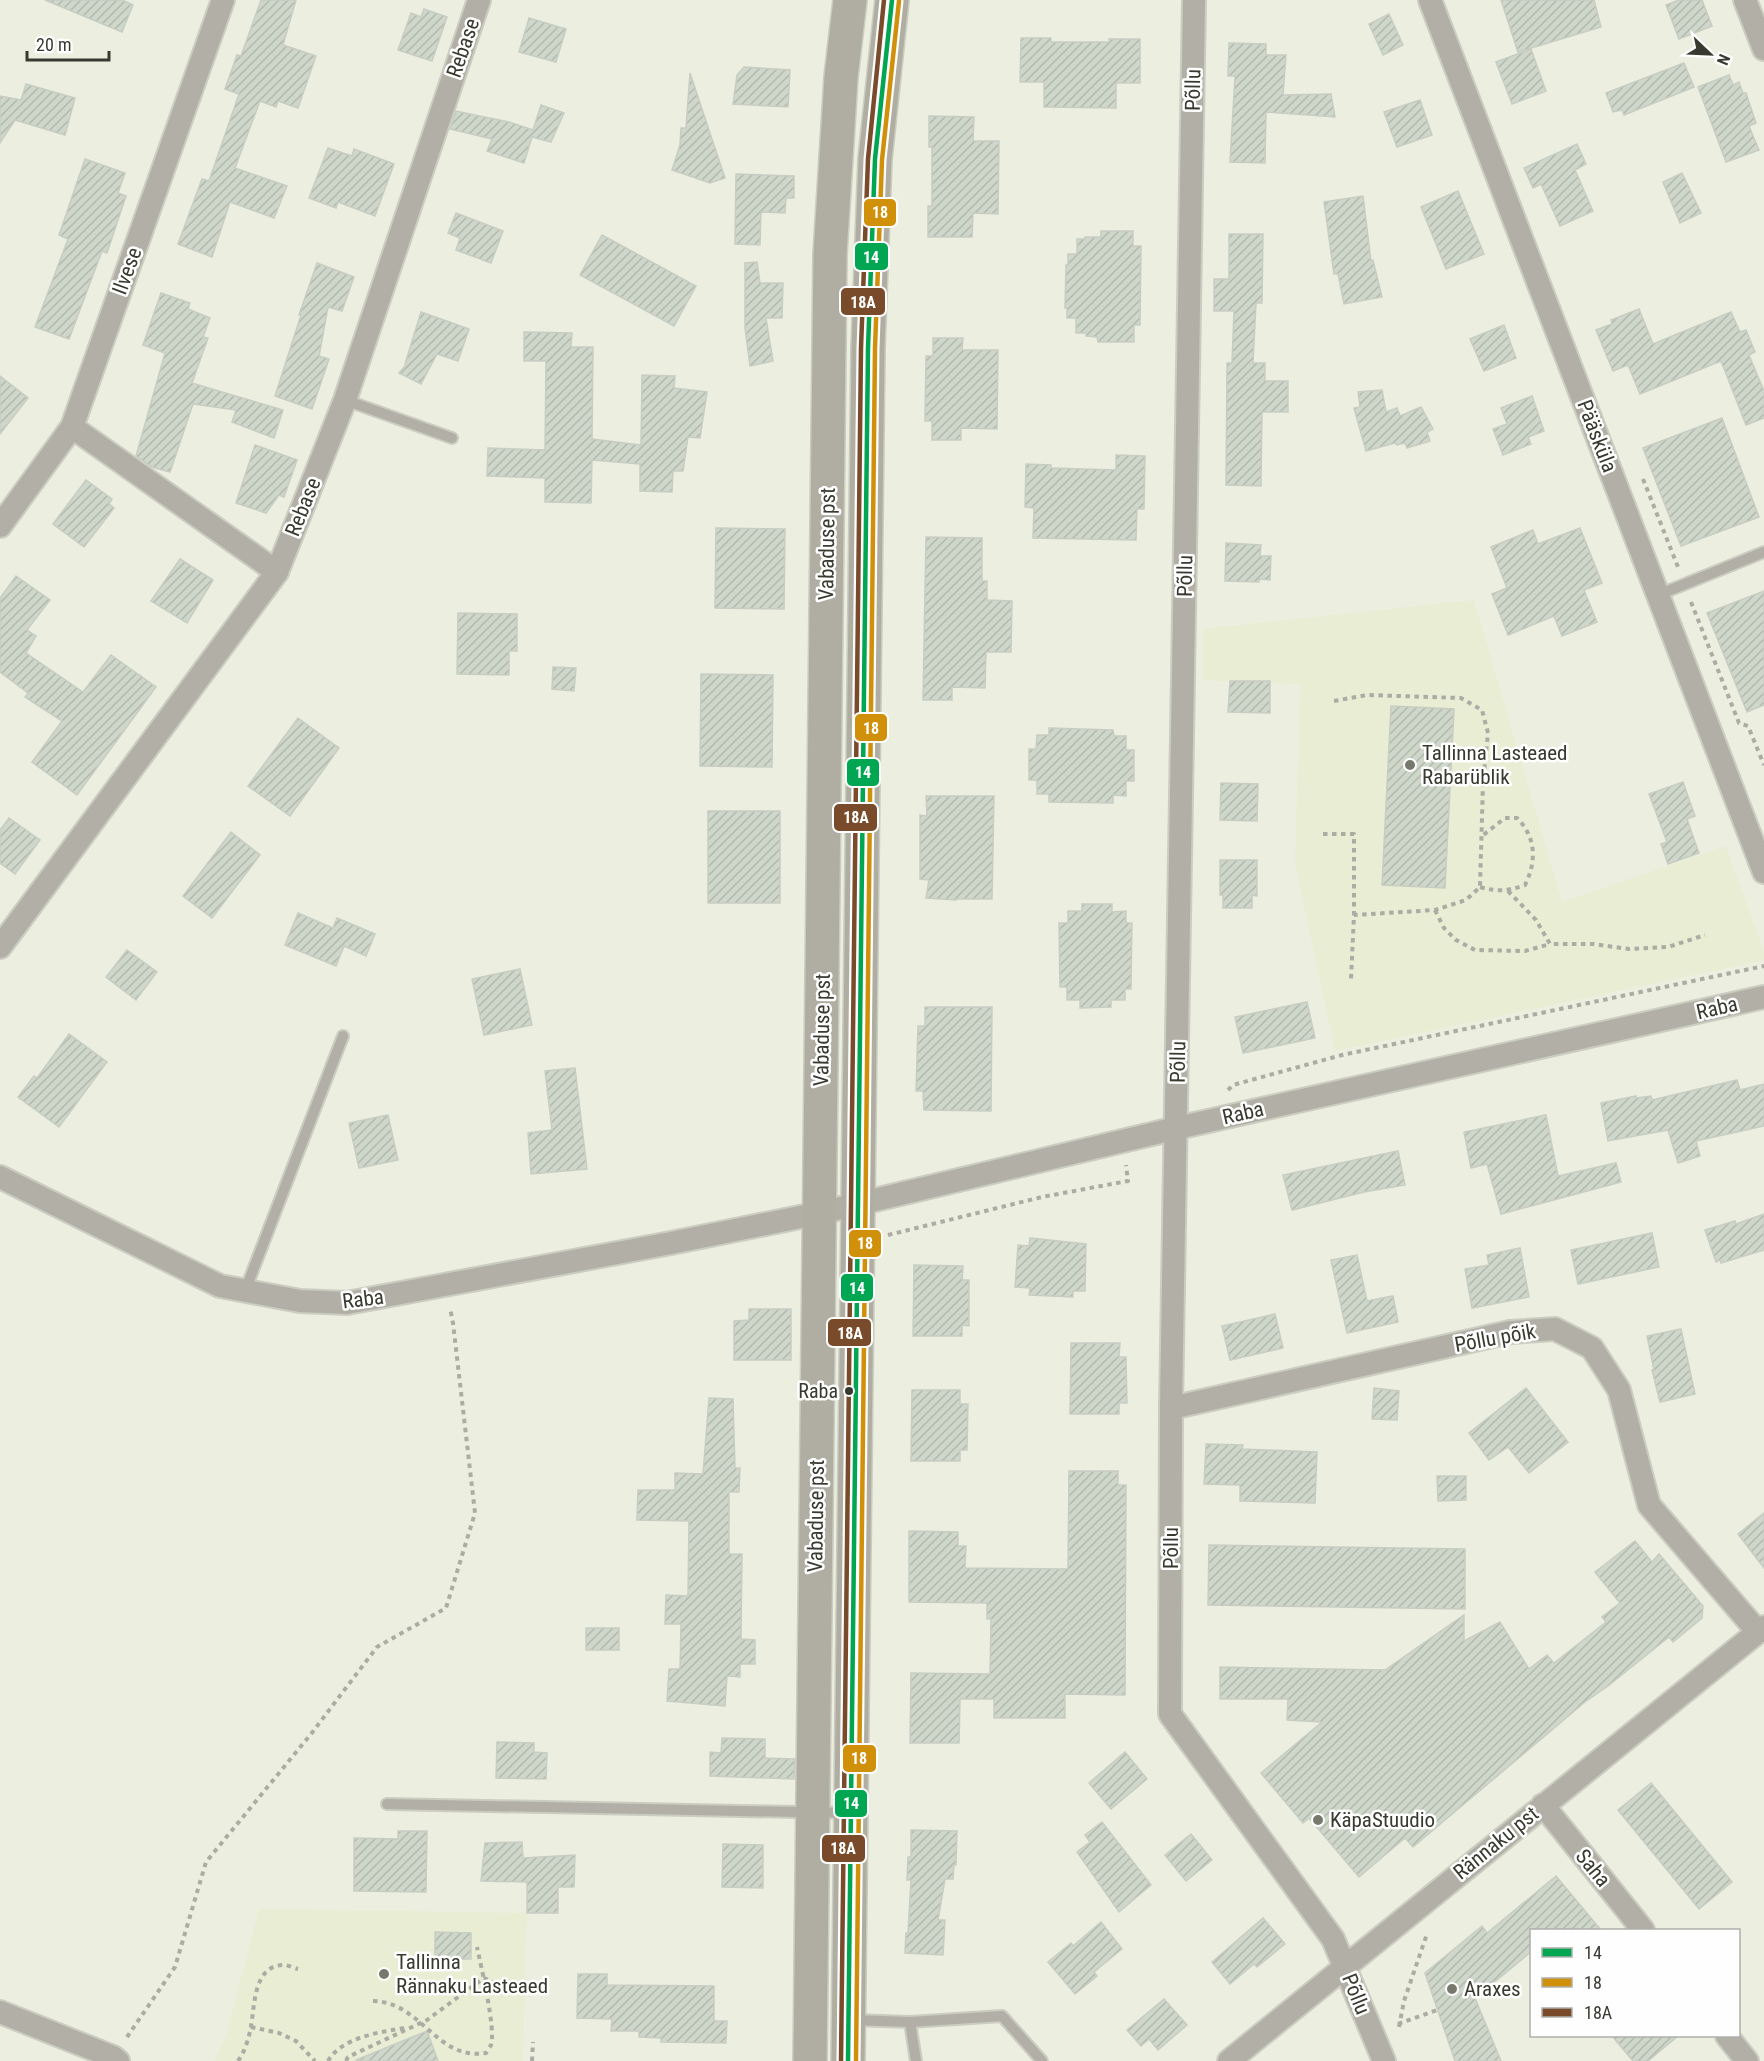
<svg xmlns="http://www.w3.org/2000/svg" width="1764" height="2061" font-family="'Roboto Condensed',sans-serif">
	<defs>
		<pattern id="building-hatch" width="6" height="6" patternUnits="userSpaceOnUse" patternTransform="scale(1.5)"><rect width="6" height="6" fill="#ced7ca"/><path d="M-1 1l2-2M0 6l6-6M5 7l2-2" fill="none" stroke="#b2b9ae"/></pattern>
	</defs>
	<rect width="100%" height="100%" fill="#ecefdf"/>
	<g fill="#e8edd3">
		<path d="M1474,600L1562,902L1726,846L1764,952V960L1335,1051L1295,863L1300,684L1202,680L1203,629Z"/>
		<path d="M259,1909L527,1913L523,2061H214L226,2036Z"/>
	</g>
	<g fill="url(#building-hatch)" stroke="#c8cdc3" stroke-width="1.5">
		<path d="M45,0H122L133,5L122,32Z"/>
		<path d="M261,0H296L283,45L316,56L298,108L278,101L276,107L260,101L235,168L287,186L274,218L230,202L212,257L178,244L202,179L209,181L239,94L225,89L237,55L241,56Z"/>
		<path d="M1501,0H1594L1601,27L1518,52Z"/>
		<path d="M1679,0H1702L1712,26L1679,39L1666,5Z"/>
		<path d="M424,9L447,17L432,61L398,50L411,13L421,17Z"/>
		<path d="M1389,14L1403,45L1383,55L1369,24Z"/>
		<path d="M529,18L566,29L556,62L519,52Z"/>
		<path d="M1021,38H1051V42H1110L1109,39H1140V83H1116V108L1044,107V82H1020Z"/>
		<path d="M1229,43L1266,44V55H1286L1283,95L1331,94L1335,117L1266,112L1265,163L1230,162L1235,76H1228Z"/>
		<path d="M1531,49L1546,91L1512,104L1496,62Z"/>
		<path d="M1684,63L1694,87L1624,115L1622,110L1613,112L1606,93Z"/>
		<path d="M744,67L790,70L788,107L733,104L737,75Z"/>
		<path d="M690,73L725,178L710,183L672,170L680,145L681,128H686Z"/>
		<path d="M1729,75L1733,85L1739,82L1743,93H1746L1756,123L1749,126L1759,150L1726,162L1698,87Z"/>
		<path d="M26,84L75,98L65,135L15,120L0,143V96L21,100Z"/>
		<path d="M1420,100L1432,135L1397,147L1384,112Z"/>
		<path d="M541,105L564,113L551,142L532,137L524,163L487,151L492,139L450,129L456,111L509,122L533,130Z"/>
		<path d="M929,116L974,117L973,141H999L998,214L973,213L972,237H928V206H932V147H929Z"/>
		<path d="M1577,144L1586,164L1575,170L1593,211L1560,226L1541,184L1533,188L1524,168Z"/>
		<path d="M328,148L352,156L354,149L394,164L375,216L338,202L336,208L309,198Z"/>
		<path d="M85,159L125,173L118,193L126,196L107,253L102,251L69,339L35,327L68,239L59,235Z"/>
		<path d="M1682,173L1701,213L1680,223L1663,182Z"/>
		<path d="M736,174L794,176V198H786L785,213L761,212L760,245L735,244Z"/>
		<path d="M1458,191L1484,254L1446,269L1421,207Z"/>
		<path d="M1363,196L1371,261L1373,260L1382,297L1344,304L1338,274H1334L1324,202Z"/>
		<path d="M456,213L503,231L491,263L456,250L460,238L448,233Z"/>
		<path d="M1101,231H1133V246H1141L1140,325H1134V342H1098L1097,337L1086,336V333H1076V318H1067V308H1065L1066,265H1068V254H1077V239H1085V237H1101Z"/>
		<path d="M1229,234H1263L1262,303H1256L1253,363H1265V381H1288V412H1262L1261,486L1226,485L1227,363H1232L1234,311H1214V279H1229Z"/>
		<path d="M602,235L696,286L674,326L580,275Z"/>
		<path d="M757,262L760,283H783L782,318H766L773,361L750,366L745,328V263Z"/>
		<path d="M317,263L354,277L342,311L328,307L319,356L329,359L312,409L275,396L301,315H299Z"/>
		<path d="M161,293L190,303L188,309L210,318L203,337L208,338L192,383L239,397L238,402L239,397L283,410L274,438L232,422L236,410L193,404L170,472L152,467L136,456L165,353L143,345Z"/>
		<path d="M1639,309L1653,344L1731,312L1740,332L1746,330L1755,352L1749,355L1764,391V418L1746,425L1721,361L1640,394L1628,365L1613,371L1596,330L1612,324L1611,320Z"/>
		<path d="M421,312L469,329L458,361L437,354L421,384L399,373L406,365L405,364Z"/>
		<path d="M1504,325L1516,358L1484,371L1470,339Z"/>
		<path d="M524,332L572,333L571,347H593L592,439L641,445L642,375L675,376L674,388L707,392L700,438L688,437L683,471H673L672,492L640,491V464L592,460L591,503L545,502V478L487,476L488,448L545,450L546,361H524Z"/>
		<path d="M933,338H963L962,350H998L997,429L961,428V440H932V421H925L926,356H933Z"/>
		<path d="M0,376L28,398L0,434Z"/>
		<path d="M1382,390L1386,412L1397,408L1400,416L1421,407L1433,429L1427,432L1430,441L1407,448L1405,443L1397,445L1395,443L1366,451L1354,408L1360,407L1358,392Z"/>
		<path d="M1532,396L1544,431L1528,437L1531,444L1503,455L1493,429L1507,424L1501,408Z"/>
		<path d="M1722,418L1759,517L1681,546L1643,448Z"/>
		<path d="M255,445L297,460L284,497L279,495L266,513L236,503Z"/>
		<path d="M1116,455L1145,456L1144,509H1137L1136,540L1033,538L1034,508L1025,507L1026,464L1051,465V468L1116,470Z"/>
		<path d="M86,480L112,499L109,504L114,508L84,547L53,524Z"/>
		<path d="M716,528L785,529L784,609L715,608Z"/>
		<path d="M1580,528L1602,583L1584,590L1597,622L1562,636L1554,616L1508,635L1492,594L1507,588L1491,547L1533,530L1538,544Z"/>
		<path d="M926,537L982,538V581H987V600L1012,601L1011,652H986L985,688L952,687V700H923Z"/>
		<path d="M1226,543L1261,545L1260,556H1271L1270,580L1259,579V582L1225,581Z"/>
		<path d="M180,559L213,580L187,623L151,601Z"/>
		<path d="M16,576L50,600L27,630L36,636L26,653L83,692L111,655L156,687L77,795L32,762L62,721L25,697L28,693L0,672V598Z"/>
		<path d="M1764,591V705L1747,712L1707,613Z"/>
		<path d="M458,613L517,614V651H509V675L457,674Z"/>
		<path d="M553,667L576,668L574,691L552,689Z"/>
		<path d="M701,674L773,675L772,767L700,766Z"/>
		<path d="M1230,681H1270V713L1228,712Z"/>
		<path d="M1391,706L1454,709L1445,888L1382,885Z"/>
		<path d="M298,718L339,748L290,816L248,786Z"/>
		<path d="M1049,728L1113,730L1114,736H1126V750H1134V781H1126V796L1113,795V803L1049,802V794H1037V780H1029V749H1036L1037,735H1049Z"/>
		<path d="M1683,782L1695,816L1687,819L1699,853L1668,864L1661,844L1667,842L1649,794Z"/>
		<path d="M1221,783L1258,784L1257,821L1220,820Z"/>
		<path d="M926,796H994L992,899H956V900L926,898L929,880L920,879V815L927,816Z"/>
		<rect x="708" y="811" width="72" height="92"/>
		<path d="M9,818L40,840L15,874L0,863V830Z"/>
		<path d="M231,832L260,855L212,918L183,896Z"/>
		<path d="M1220,860H1257V896L1252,895V908H1223V895H1220Z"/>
		<path d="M1082,904H1112V912L1126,911V923H1132L1131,989H1125V1000H1111V1007L1080,1008V1000H1067V987H1060L1059,923H1068V911H1082Z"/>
		<path d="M298,913L333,928L337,918L375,934L366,956L344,946L336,966L285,945Z"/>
		<path d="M127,950L157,972L136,1000L106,977Z"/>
		<path d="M520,969L532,1025L484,1035L472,979Z"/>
		<path d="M1307,1002L1315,1038L1243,1053L1235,1017Z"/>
		<path d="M925,1007H992L991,1111L924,1110L923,1091H916L918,1026H925Z"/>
		<path d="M69,1034L107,1062L59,1127L18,1097L34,1076L37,1078Z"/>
		<path d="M575,1068L587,1169L531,1174L528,1133L552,1130L545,1071Z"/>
		<path d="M1737,1080L1740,1090L1764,1084V1126L1696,1141L1700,1156L1678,1163L1668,1130L1608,1141L1601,1103L1636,1096V1098L1651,1096L1652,1100Z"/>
		<path d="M388,1115L398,1160L359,1168L349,1123Z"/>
		<path d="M1546,1115L1558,1176L1616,1163L1621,1182L1501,1214L1487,1164L1471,1168L1464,1132Z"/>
		<path d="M1398,1151L1405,1185L1364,1192L1292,1210L1283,1175Z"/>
		<path d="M1764,1214V1250L1721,1263L1720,1260L1716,1262L1705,1230L1735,1221L1736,1224Z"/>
		<path d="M1652,1233L1659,1267L1578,1284L1571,1250Z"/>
		<path d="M1030,1238L1086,1244L1085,1291H1073V1297L1029,1295L1030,1288L1015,1287L1018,1245L1029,1246Z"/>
		<path d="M1520,1248L1529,1297L1472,1308L1465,1269L1489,1265L1487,1255Z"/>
		<path d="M1357,1255L1367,1301L1393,1296L1398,1322L1347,1333L1331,1260Z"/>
		<path d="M914,1265L963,1266L962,1280H969V1326L962,1325V1336H913Z"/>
		<path d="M749,1309H791V1360H734V1321L749,1320Z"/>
		<path d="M1275,1314L1283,1348L1230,1360L1222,1326Z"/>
		<path d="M1681,1329L1695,1394L1660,1402L1652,1370H1654L1647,1336Z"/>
		<path d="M1071,1343H1120L1119,1357H1126L1127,1403H1119V1414H1070Z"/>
		<path d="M1374,1388L1399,1391L1397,1420L1372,1419Z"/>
		<path d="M1526,1388L1568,1442L1529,1473L1508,1447L1489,1460L1469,1433Z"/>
		<path d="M912,1390H960V1404H968L967,1450H960V1461H911Z"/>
		<path d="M709,1398L733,1399L735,1468H740L739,1492H729V1554H742L741,1639L755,1640V1664H740V1677L727,1676L725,1706L667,1701L669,1669H680L681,1624H665L666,1595L688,1596L689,1521L637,1520L638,1490H675V1473L703,1474Z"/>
		<path d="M1206,1444L1243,1445L1242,1449L1317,1452L1315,1503L1240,1501V1485L1204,1484Z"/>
		<path d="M1069,1471H1118V1485H1126L1125,1695L1065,1694V1718H994V1699H960L959,1743H910L911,1673L990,1674L991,1619H987V1603L909,1602V1531L958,1532V1546H966L965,1568L1068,1569Z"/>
		<path d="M1437,1476H1466V1500L1438,1501Z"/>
		<path d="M1764,1513V1568L1738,1534Z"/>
		<path d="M1635,1541L1652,1562L1659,1554L1703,1606L1702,1618L1673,1642L1669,1637L1608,1686L1585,1702L1413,1847L1405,1838L1359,1877L1309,1818L1303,1823L1261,1773L1322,1722L1287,1720L1288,1699H1220V1667L1385,1670L1464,1615V1641L1500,1622L1529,1669L1547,1655L1554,1663L1606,1622L1602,1617L1620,1603L1595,1572Z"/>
		<path d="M1209,1545L1465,1549V1609L1208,1605Z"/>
		<rect x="586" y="1628" width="33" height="22"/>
		<path d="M722,1738L765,1739V1758L795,1759L794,1779L710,1776V1752L721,1753Z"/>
		<path d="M497,1742L534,1743V1752L547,1753L546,1779L496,1778Z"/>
		<path d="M1125,1752L1147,1779L1111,1809L1089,1783Z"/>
		<path d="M1651,1783L1732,1882L1699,1909L1618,1810Z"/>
		<path d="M1102,1822L1151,1885L1119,1912L1077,1852L1090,1842L1085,1835Z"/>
		<path d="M911,1830L957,1831L956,1865H954L953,1879H945L938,1920H945L943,1955L905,1953L906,1933H908L911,1880H907L908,1857H911Z"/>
		<path d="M398,1831H427L426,1892L354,1891V1838L398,1839Z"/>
		<path d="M1191,1834L1212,1860L1186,1881L1165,1855Z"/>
		<path d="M522,1842L523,1858L575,1855L574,1887H558V1913H527V1882L481,1881L485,1843Z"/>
		<path d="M723,1844L763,1845V1888L722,1887Z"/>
		<path d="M1556,1876L1601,1930H1532V1951L1475,1998L1501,2061H1455L1425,1973L1482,1926L1487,1933Z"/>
		<path d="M1263,1918L1285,1944L1257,1967L1254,1964L1230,1984L1212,1962Z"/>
		<path d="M1101,1922L1122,1949L1094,1972L1097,1976L1075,1994L1048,1962L1071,1943L1073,1946Z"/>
		<path d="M435,1932L471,1933V1959H435Z"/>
		<path d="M578,1974H607V1985L714,1986V2021H727L726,2043L661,2042V2038L639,2037V2031H611L612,2019L577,2018Z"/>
		<path d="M1164,1999L1187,2025L1158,2050L1149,2039L1141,2046L1127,2030Z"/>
		<path d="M427,2031L438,2061H356V2060Z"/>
		<path d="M1612,2036H1678L1648,2061H1633Z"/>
	</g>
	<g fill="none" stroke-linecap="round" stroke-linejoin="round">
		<defs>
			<g id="service">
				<path d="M345,400L452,438"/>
				<path d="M1658,595L1764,552"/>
				<path d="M245,1291L343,1036"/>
				<path d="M387,1804L846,1813"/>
				<path d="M853,2020L910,2022L1002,2016L1042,2061"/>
				<path d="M910,2022L916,2061"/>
			</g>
			<g id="minor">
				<path d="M1194,0L1171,1408L1170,1714L1333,1939L1384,2061"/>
				<path d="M1430,0L1764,872"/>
				<path d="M1745,0L1764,49"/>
				<path d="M72,427L277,572"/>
				<path d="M0,526L72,427L223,0"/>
				<path d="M0,947L277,572L345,400L479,0"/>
				<path d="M0,1177L220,1286L300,1301L347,1303L671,1243L820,1213L1177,1128L1764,997"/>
				<path d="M1171,1408L1510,1332L1555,1329L1592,1348L1619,1390L1649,1505L1758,1632"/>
				<path d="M1543,1805L1643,1930"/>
				<path d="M0,2012L113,2057L118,2061"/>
				<path d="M1727,2036L1747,2061"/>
				<path d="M1229,2061L1764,1627"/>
			</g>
			<g id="trunk">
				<path d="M810,2061L830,254L841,77L850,0"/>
				<path d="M848,2061L868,348L875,159L892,0"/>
			</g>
		</defs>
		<use href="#service" stroke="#cbcdc1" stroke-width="14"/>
		<use href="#minor" stroke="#cbcdc1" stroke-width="26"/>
		<use href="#trunk" stroke="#cbcdc1" stroke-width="36"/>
		<g stroke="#adaca4" stroke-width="4" stroke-dasharray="4.5 4.5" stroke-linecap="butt">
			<path d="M1643,479L1678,567"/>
			<path d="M1691,602L1739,723L1748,726L1764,765"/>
			<path d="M1334,701L1367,695L1461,698L1482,710L1488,733L1483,783L1480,887L1466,900L1435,910L1354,915"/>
			<path d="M1323,834H1354V915L1351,979"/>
			<path d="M1480,887C1498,892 1508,891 1525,885C1537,861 1536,837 1517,818H1505L1482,836"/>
			<path d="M1508,891L1536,920L1550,944H1593L1629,949L1668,947L1705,935"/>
			<path d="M1435,910L1444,928L1456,940L1475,950L1525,951L1550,944"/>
			<path d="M1228,1090L1233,1085L1342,1055L1764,966"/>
			<path d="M888,1235L1042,1197L1128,1181L1126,1165"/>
			<path d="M373,2001C422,2002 436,2061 486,2053C487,2051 490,2047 491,2045C496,2029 481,1966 477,1947"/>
			<path d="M1398,2024L1437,2010"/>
			<path d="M251,2027L279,2033L296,2041L315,2061"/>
			<path d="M1399,2027L1404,2001L1427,1934"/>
			<path d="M127,2037L175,1967L206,1862L311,1734L377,1647L446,1608L475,1513L453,1323L450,1308"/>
			<path d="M238,2061C245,2051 249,2038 251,2026C255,2006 253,1965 284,1965C288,1965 294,1968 298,1969"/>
			<path d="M328,2061C342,2037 380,2032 405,2028"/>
			<path d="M346,2061L348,2057L427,2020L484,1978L495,1983L512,1982"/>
			<path d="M532,2061L533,2042"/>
		</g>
		<use href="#service" stroke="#b2afa7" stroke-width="10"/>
		<use href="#minor" stroke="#b2afa7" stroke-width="22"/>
		<use href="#trunk" stroke="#b0aea2" stroke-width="33"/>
		<defs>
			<path id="bus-1" d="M848,2061L868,348L875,159L892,0"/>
			<path id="bus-2" d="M856,2061L875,348L882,160L899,1"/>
			<path id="bus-3" d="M841,2061L861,348L868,159L884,0"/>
		</defs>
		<use href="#bus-1" stroke="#fefefe" stroke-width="9"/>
		<use href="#bus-2" stroke="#fefefe" stroke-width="9"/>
		<use href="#bus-3" stroke="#fefefe" stroke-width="9"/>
		<use href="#bus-1" stroke="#00a651" stroke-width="4.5"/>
		<use href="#bus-2" stroke="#d1900a" stroke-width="4.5"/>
		<use href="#bus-3" stroke="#7a4b2a" stroke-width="4.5"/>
	</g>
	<g fill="#77796d" stroke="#fefefe" stroke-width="2">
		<circle cx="1410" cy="765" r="6"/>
		<circle cx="1318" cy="1820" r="6"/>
		<circle cx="384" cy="1974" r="6"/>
		<circle cx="1452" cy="1989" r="6"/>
	</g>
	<circle fill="#383a30" stroke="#fefefe" stroke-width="2" cx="849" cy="1391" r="5"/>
	<g text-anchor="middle" stroke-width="5" stroke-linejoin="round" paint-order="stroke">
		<g font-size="20" fill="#383a30" stroke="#fefefe" text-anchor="end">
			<text x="838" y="1398">Raba</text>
		</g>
		<g font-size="21" fill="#383a30" stroke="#fefefe">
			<text transform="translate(463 48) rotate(-71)" y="7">Rebase</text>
			<text transform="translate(1193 90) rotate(-89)" y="7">Põllu</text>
			<text transform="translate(127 271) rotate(-70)" y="7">Ilvese</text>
			<text transform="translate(1597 436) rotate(69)" y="7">Pääsküla</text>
			<text transform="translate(303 507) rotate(-68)" y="7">Rebase</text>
			<text transform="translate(827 544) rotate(-89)" y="7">Vabaduse pst</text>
			<text transform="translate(1185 576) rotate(-89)" y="7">Põllu</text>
			<text transform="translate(1717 1008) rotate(-13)" y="7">Raba</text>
			<text transform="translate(822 1030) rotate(-89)" y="7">Vabaduse pst</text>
			<text transform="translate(1178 1062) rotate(-89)" y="7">Põllu</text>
			<text transform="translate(1243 1113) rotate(-13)" y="7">Raba</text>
			<text transform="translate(363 1299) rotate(-7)" y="7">Raba</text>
			<text transform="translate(1495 1338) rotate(-10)" y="7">Põllu põik</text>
			<text transform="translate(816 1516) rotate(-89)" y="7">Vabaduse pst</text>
			<text transform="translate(1171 1548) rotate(-90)" y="7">Põllu</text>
			<text transform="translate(1496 1843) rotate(-39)" y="7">Rännaku pst</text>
			<text transform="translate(1593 1868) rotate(51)" y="7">Saha</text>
			<text transform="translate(1356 1994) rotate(68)" y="7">Põllu</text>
		</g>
		<g font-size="21" fill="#383a30" stroke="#fefefe" text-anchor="start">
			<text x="1422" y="760">Tallinna Lasteaed<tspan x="1422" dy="24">Rabarüblik</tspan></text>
			<text x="1330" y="1827">KäpaStuudio</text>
			<text x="396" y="1969">Tallinna<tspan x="396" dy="24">Rännaku Lasteaed</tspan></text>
			<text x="1464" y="1996">Araxes</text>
		</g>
	</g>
	<g stroke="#fefefe" stroke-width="2">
		<rect x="863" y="198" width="34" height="29" rx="6" fill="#d1900a"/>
		<rect x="854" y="242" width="35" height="29" rx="6" fill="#00a651"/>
		<rect x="840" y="287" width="46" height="29" rx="6" fill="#7a4b2a"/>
		<rect x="854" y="713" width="34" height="29" rx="6" fill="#d1900a"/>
		<rect x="846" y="758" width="34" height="29" rx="6" fill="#00a651"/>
		<rect x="833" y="803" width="45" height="29" rx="6" fill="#7a4b2a"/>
		<rect x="848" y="1229" width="34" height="29" rx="6" fill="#d1900a"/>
		<rect x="840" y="1273" width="34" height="29" rx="6" fill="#00a651"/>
		<rect x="827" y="1318" width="45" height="29" rx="6" fill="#7a4b2a"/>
		<rect x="842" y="1744" width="35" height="29" rx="6" fill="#d1900a"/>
		<rect x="834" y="1789" width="34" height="29" rx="6" fill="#00a651"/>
		<rect x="821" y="1834" width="45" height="29" rx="6" fill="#7a4b2a"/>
	</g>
	<g font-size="16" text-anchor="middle" font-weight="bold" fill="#fff">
		<text x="880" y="218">18</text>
		<text x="871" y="263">14</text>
		<text x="863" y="308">18A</text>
		<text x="871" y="734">18</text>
		<text x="863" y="778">14</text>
		<text x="856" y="823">18A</text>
		<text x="865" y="1249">18</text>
		<text x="857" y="1294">14</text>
		<text x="850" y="1339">18A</text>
		<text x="859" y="1764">18</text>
		<text x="851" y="1809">14</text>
		<text x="843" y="1854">18A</text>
	</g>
	<rect x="1530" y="1929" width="210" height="108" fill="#fefefe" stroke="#afb0ac" stroke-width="1.5"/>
	<rect x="1542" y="1948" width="30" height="9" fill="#00a651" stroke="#afb0ac" stroke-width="1.5"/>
	<text x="1584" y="1959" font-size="18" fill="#383a30">14</text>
	<rect x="1542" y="1978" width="30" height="9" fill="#d1900a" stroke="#afb0ac" stroke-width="1.5"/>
	<text x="1584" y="1989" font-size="18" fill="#383a30">18</text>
	<rect x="1542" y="2008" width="30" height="9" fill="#7a4b2a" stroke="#afb0ac" stroke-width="1.5"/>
	<text x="1584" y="2019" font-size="18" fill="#383a30">18A</text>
	<g transform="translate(1710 54) rotate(113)" stroke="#fefefe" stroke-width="4.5" paint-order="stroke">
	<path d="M0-4.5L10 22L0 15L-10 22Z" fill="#383a30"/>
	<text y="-9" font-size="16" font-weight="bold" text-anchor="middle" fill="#383a30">N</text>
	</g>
	<path d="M27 51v9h82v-9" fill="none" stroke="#383a30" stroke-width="3"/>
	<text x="36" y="51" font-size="18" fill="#383a30" stroke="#fefefe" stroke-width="4.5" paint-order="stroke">20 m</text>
</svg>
